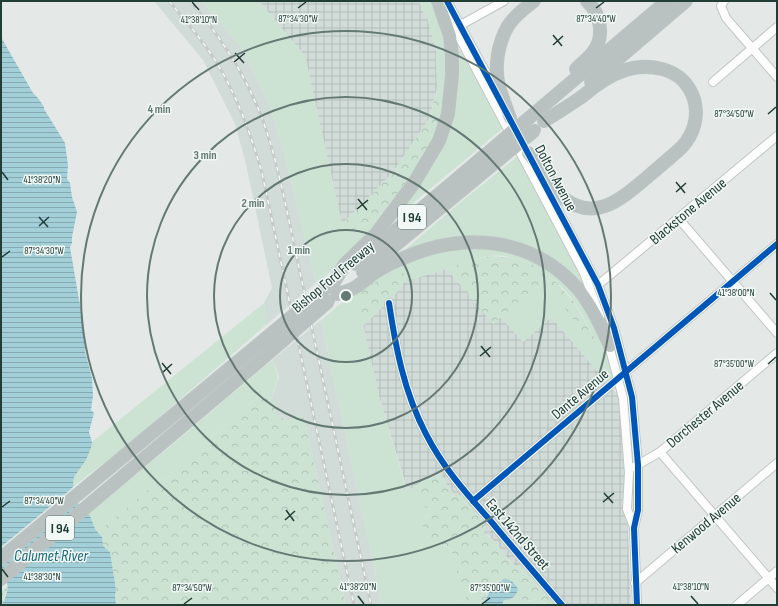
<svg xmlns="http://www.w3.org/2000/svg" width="778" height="606" font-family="'Sofia Sans Condensed',sans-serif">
	<defs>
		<pattern id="industrial-grid" width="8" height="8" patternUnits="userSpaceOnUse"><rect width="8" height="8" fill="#d1dbd7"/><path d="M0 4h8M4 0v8" fill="none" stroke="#b3bdb9"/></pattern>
		<pattern id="forest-crowns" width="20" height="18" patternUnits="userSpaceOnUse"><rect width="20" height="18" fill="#cce3d4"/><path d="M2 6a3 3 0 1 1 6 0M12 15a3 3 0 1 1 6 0" fill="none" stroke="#afc4b7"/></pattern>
		<pattern id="park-dots" width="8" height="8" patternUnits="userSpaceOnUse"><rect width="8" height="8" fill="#cce3d4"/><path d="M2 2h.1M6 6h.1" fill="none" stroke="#afc4b7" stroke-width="1.8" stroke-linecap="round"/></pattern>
		<pattern id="water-rules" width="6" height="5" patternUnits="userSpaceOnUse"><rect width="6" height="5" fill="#a3cfd9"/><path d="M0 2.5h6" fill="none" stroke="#84a9b1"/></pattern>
	</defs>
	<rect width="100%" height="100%" fill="#e4e9e7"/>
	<g fill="#d1dbd7">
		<path d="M154,1H202L241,47L270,106L284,153L316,283L266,325L264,303L272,288L246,164L235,124L203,60Z"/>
		<path d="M321,320L382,605H346L304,418L287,421L276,415L274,410L272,398L279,377L277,370L272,360Z"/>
	</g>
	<g fill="url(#industrial-grid)">
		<path d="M259,1H419L424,13H426L436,51L437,88L429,119L391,175L342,224L305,56Z"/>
		<path d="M447,269L493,324L501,317L523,342L551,317L617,394L622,416L625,462L631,605H565L521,563L519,566H516L512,563L502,552L498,545L489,536L484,534L447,485L444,478L437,474L424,480L408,492L379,396L363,326L393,297L405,281Z"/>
	</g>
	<g fill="#cce3d4">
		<path d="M202,1H259L305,56L344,232L384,218L342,263L316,283L284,153L270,106L241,47Z"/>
		<path d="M419,1H434L445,34L449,68L444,110L436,93L437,88L436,51L426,13H424Z"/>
		<path d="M457,46L481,87L503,128L399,215L398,213L435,156Z"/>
		<path d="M518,156L580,275L591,300L521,245L408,252L407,248L463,200Z"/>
		<path d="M496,246C508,250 531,257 542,264C572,283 591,313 603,346C607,356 614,367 613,378L607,382L551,317L523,342L501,317L543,282L597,343C589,330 583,315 575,303C559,278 520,252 490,256C474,258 461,264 446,269C432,274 418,277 405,281L404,273L356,291L379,396L407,491L418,484V505L430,509V513L425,518L427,536L443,546L449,547L454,556L459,558L460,562L457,564C457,572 456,577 462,582V586L475,588L476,592L466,597L462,602V605H382L321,320L356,291L393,267L443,249Z"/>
		<path d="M264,303L266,325L126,446L74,486L73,484L74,477L86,460L92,442Z"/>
		<path d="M272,360C282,380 276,379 272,398L263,393L98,532L95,530L88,514L167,449Z"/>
		<path d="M516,595L520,598L531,601C537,597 541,601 546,605H502L504,600L512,599Z"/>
	</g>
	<g fill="url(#forest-crowns)">
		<path d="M436,93L444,110L433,143L424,160L384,218L344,232L342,224L391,175L429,119Z"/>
		<path d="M491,256L514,258L535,266L556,282L574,302L597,343L592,346L564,307L543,282L493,324L447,269L467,261Z"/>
		<path d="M404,273L405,281L393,297L363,326L356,291L393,274Z"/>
		<path d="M263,393L272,398L276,403C273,416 278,415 287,421L300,414L304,418L346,605H116L115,596L116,590L110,552L102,546V537L98,532Z"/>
		<path d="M441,473L447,485L456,497L459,495L463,496L480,516L484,522L486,527L484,534C489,536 493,540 497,544C503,551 509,566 519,566L521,563L558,605H546L543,602L535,599C528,602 522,600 516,595L518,589L494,585L487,595L483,605H462V602L466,597L476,592L475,588L467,590L461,589L462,583C456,577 457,572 457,564L460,562L459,558L454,556L449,547C431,543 413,530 430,513V509L418,505V484L424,480Z"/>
	</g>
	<path fill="url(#park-dots)" d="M8,586L2,605H1V591Z"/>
	<g fill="url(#water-rules)">
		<path d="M1,37L33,93L38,98L44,107V109L65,143L68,165L67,179L70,183L72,197L77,212L72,237V243L70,247L79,300L83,317L85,352L92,378L93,396L91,410L94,413L89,432L92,442L91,448L86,460L74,477L73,484L74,486L71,489L76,501L90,516L95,529L102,537L103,546L110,552L116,590L115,596L116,605H2C8,591 11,585 1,573Z"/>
		<path d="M506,579C512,580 515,584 518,589C516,597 512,600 504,600L502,605H483L490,590L494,585Z"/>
	</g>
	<path fill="#e4e9e7" d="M76,485L74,491L79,500L1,566V547Z"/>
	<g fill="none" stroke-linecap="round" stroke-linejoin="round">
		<defs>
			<g id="minor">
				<path d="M447,1L498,95"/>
				<path d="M724,1L721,6L726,18L777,77"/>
				<path d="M448,16L584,273L600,316"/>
				<path d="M457,27L504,1"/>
				<path d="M713,82L777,27"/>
				<path d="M541,178L598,285L614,328L632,397L638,465V510L634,528L637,605"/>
				<path d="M679,219L777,333"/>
				<path d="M598,285L777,136"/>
				<path d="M389,303C396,349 404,392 426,434C442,466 465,492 489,519C513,548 537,576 562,605"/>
				<path d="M608,342L623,398L629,473L627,509L634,527"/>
				<path d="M660,452L777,588"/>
				<path d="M634,467L660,452L777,353"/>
				<path d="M473,501L777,244"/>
				<path d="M635,583L777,463"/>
				<path d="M737,605L777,571"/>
			</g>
			<g id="highway">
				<path d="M576,69C582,63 590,57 594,51C605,35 600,13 587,1"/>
				<path d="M591,82L686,1"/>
				<path d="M510,118C506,107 502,97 499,86C494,67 498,43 508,26C514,16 525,8 534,1"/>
				<path d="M529,118L667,1"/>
				<path d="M528,153C533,160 539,166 544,173C550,181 554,190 562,197C594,223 620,200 645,179C658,168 670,158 682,147C694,134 699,116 694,99C689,84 678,73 662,69C639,63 616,71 597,85C591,89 586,94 580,98C568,106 556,114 544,121"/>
				<path d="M356,264L497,145"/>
				<path d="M363,272L503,156"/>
				<path d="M334,282L345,264L376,234L414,183L439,141L448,114L452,75V56L450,36L438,1"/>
				<path d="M337,294C343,292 349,291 354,288C360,285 366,279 371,275C380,269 391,263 401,259C463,231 532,236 579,290C592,306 601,326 610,346"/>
				<path d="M1,558L247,354"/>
				<path d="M1,579L250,369"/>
			</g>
		</defs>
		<use href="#minor" stroke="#c1c6c4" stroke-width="10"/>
		<use href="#highway" stroke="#bcc5c3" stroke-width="14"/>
		<use href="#minor" stroke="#fbfcfb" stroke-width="8"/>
		<use href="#highway" stroke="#bac2c1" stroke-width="12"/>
		<defs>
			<g id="rail">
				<path d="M169,1C186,21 204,42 218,65C238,98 251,135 262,173L354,605"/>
				<path d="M190,1C221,37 247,77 263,121C273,148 279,175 285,202L371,605"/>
			</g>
		</defs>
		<use href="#rail" stroke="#c6cac9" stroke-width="3"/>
		<use href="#rail" stroke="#f1f8f5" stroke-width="1.5" stroke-dasharray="4.5" stroke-linecap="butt"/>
		<defs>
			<g id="highway-bridge">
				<path d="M497,145L529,118"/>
				<path d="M503,156L535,130"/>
				<path d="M247,354L326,288"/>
				<path d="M250,369L329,301"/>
			</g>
		</defs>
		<use href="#highway-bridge" stroke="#bcc5c3" stroke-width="14" stroke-linecap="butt"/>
		<use href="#highway-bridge" stroke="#bac2c1" stroke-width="12"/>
		<defs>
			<g id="cycleway">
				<path d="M447,1L598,285L614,328L632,397L638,465V510L634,528L637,605"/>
				<path d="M389,303C396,349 404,392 426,434C442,466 465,492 489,519C513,548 537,576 562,605"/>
				<path d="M473,501L777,244"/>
			</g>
		</defs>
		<use href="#cycleway" stroke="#f1f8f5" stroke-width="8"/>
		<use href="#cycleway" stroke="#0057b8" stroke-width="6"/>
	</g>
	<path fill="none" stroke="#213d36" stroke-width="1.5" d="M192,2L199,10M298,8L306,2M596,8L604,2M553,35L562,46M553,45L563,36M235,53L244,63M234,62L245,53M768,114L776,107M2,172L8,180M676,182L685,193M676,192L686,183M358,199L367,210M357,209L368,200M39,217L48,227M39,226L49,217M2,257L10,251M770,293L776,300M481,346L490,357M480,356L491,347M162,363L171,374M768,364L776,357M162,373L172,364M604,493L613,503M603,502L614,493M2,507L10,501M286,510L294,521M285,520L295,511M2,569L8,577M358,596L364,604M691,596L698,604M184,604L192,598M482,604L490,598"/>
	<g fill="none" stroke="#657974" stroke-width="2">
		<circle cx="346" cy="296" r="66"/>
		<circle cx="346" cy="296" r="132"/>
		<circle cx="346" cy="296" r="199"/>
		<circle cx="346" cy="296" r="265"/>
	</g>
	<g text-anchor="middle" stroke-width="3" stroke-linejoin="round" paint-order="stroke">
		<g fill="#f1f8f5" stroke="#5f756f" stroke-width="1">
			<rect x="398" y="205" width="28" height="24" rx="3"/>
			<rect x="46" y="516" width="28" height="24" rx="3"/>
		</g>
		<g font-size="14" font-weight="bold" fill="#213d36">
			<text x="412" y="222">I 94</text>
			<text x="60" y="533">I 94</text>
		</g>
		<g font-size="15" fill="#213d36" stroke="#f1f8f5">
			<text transform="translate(556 178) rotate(62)" y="5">Dolton Avenue</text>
			<text transform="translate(688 211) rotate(-40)" y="5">Blackstone Avenue</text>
			<text transform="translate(333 277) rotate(-40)" y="5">Bishop Ford Freeway</text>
			<text transform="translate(580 394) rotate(-40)" y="5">Dante Avenue</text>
			<text transform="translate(705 414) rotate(-40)" y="5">Dorchester Avenue</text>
			<text transform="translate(706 523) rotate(-40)" y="5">Kenwood Avenue</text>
			<text transform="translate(518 534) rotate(49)" y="5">East 142nd Street</text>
		</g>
		<g font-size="16" font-style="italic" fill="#19677a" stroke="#f1f8f5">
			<text x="51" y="561">Calumet River</text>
		</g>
	</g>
	<g font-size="10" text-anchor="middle" fill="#213d36" stroke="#f1f8f5" stroke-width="3" stroke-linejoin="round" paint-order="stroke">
		<text x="298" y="22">87°34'30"W</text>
		<text x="596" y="22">87°34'40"W</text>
		<text x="199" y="23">41°38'10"N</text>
		<text x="734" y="117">87°34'50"W</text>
		<text x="42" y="183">41°38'20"N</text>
		<text x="44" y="254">87°34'30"W</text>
		<text x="736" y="296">41°38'00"N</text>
		<text x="734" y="367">87°35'00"W</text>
		<text x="44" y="504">87°34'40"W</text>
		<text x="42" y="580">41°38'30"N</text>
		<text x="358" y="590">41°38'20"N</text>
		<text x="691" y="590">41°38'10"N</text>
		<text x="192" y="591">87°34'50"W</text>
		<text x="490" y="591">87°35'00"W</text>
	</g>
	<circle cx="346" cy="296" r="6" fill="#657974" stroke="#f1f8f5" stroke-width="2"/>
	<g font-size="12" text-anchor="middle" font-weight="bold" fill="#657974" stroke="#f1f8f5" stroke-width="3" stroke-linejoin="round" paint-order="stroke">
		<text x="159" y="113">4 min</text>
		<text x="205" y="159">3 min</text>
		<text x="253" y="207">2 min</text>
		<text x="299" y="254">1 min</text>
	</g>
	<rect width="778" height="606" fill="none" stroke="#213d36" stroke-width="4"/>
</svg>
